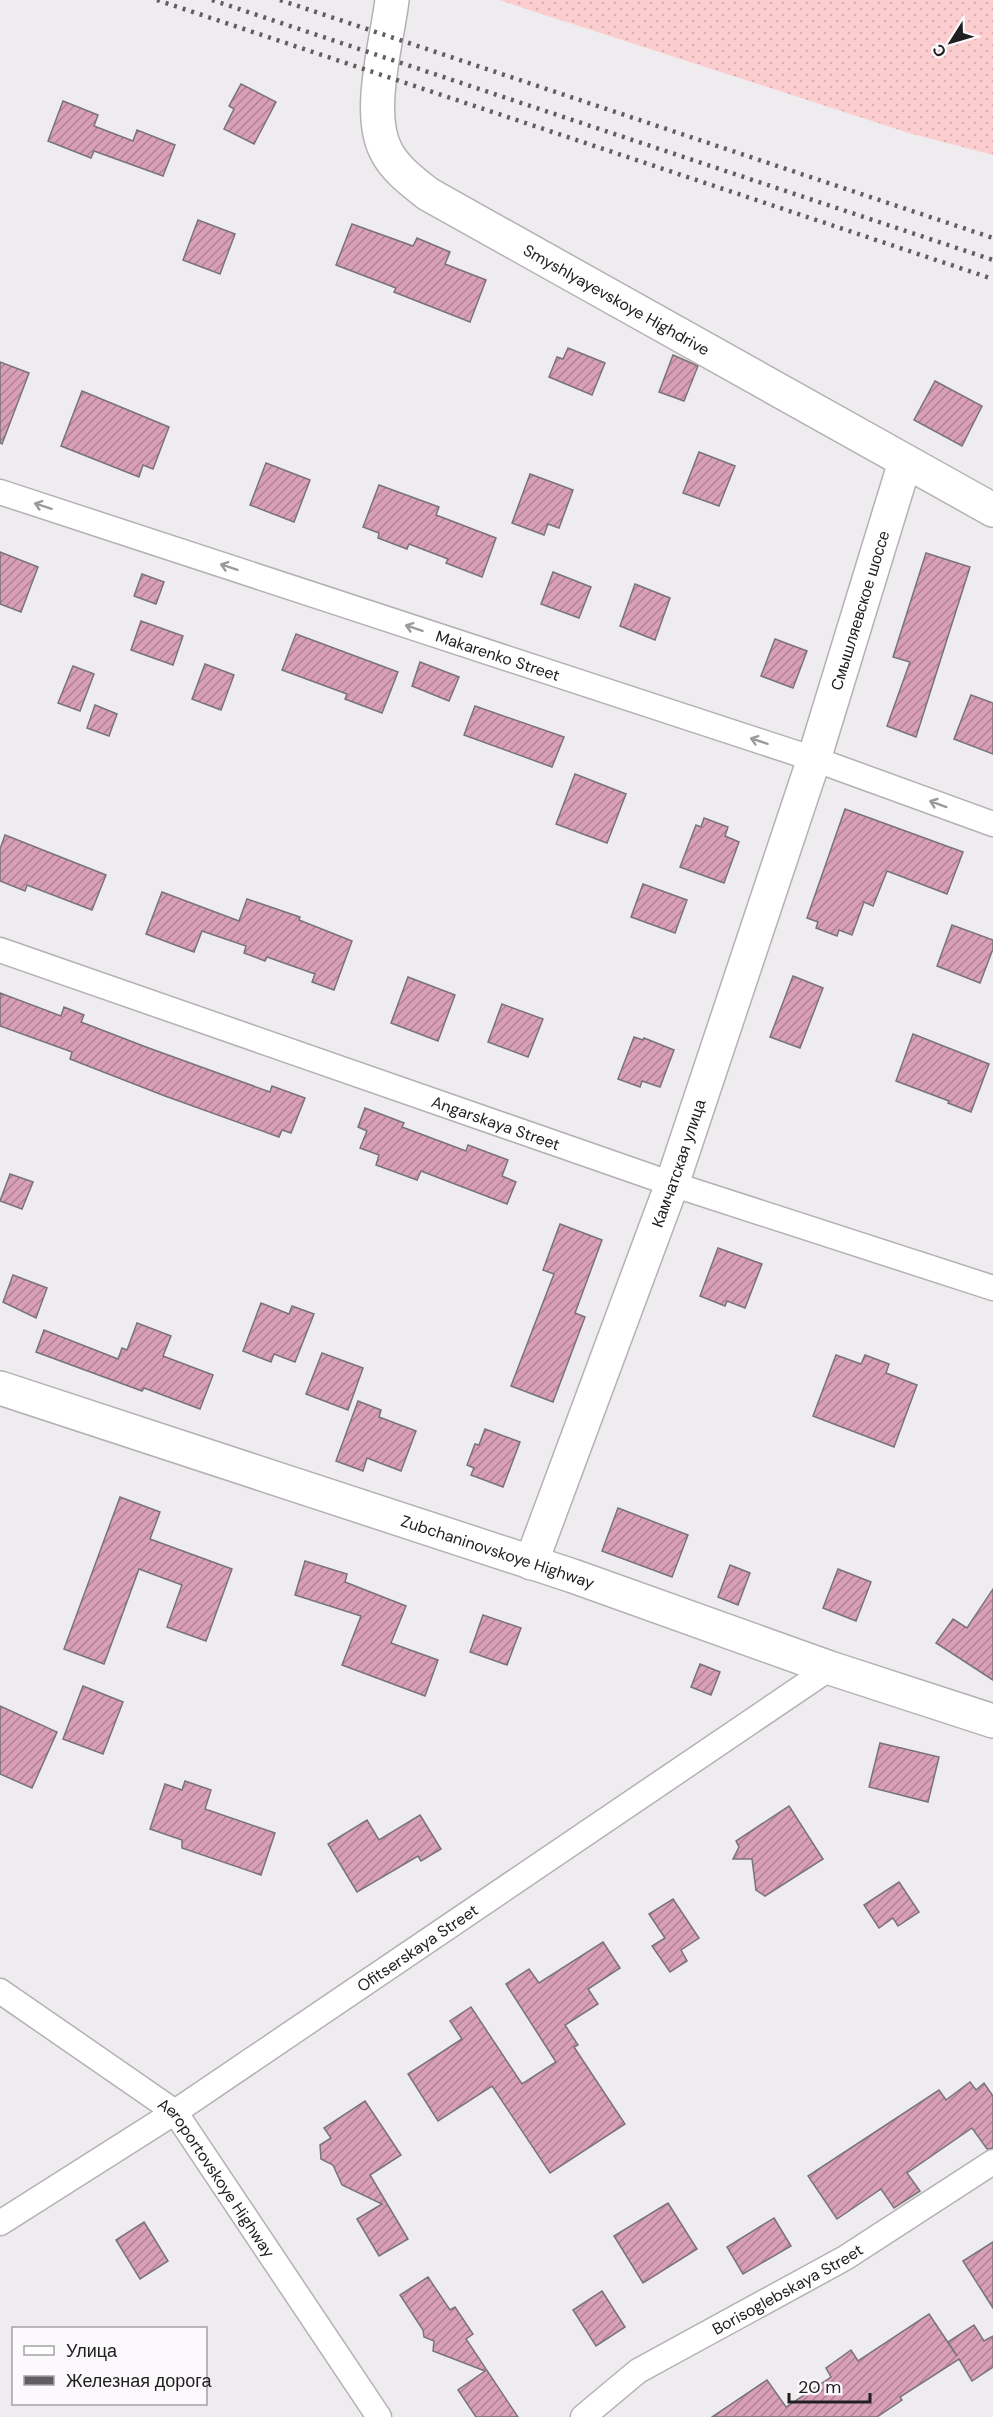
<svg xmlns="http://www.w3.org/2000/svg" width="993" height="2417" font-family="'DM Sans',sans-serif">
	<defs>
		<pattern id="garden-dots" width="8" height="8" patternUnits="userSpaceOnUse" patternTransform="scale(1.5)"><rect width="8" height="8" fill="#fccdce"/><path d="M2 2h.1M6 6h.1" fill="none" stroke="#d8b0b1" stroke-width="1.8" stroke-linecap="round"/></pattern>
		<pattern id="building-hatch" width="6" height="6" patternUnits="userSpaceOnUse" patternTransform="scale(1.5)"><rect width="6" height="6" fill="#d99fb7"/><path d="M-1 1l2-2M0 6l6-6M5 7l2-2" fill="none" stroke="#b08194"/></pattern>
	</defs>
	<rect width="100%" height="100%" fill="#efecef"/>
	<path fill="url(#garden-dots)" d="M499,0H993V155L909,133Z"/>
	<g fill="url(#building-hatch)" stroke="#787475" stroke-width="1.5">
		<path d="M241,84L276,102L254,144L224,129L234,109L229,106Z"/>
		<path d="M63,101L98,115L94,126L133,141L137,130L175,145L163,176L94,151L91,158L48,141Z"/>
		<path d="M198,220L235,234L220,274L183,260Z"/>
		<path d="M352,224L413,246L417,238L450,252L445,264L486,280L470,322L394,292L396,288L336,265Z"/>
		<path d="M568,348L605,363L592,395L549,377L557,357L563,359Z"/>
		<path d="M673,355L698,366L684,401L659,392Z"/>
		<path d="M0,362L29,373L2,444L0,443Z"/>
		<path d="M935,381L982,406L962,446L914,420Z"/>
		<path d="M82,391L169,427L153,469L143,465L139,477L61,446Z"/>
		<path d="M699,452L735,466L719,506L683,493Z"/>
		<path d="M266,463L310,480L294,522L250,505Z"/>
		<path d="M530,474L573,490L559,528L548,524L544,535L512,523Z"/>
		<path d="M379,485L439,507L436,515L496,538L482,577L446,563L448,559L409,544L407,549L378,538L379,533L363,527Z"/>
		<path d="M0,552L38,567L21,612L0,604Z"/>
		<path d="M926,553L970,567L916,737L887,726L910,662L893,657Z"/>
		<path d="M553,572L591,587L579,618L541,604Z"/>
		<path d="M142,574L164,582L156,604L134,596Z"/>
		<path d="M635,584L670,598L655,640L620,626Z"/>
		<path d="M141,621L183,636L173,665L131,650Z"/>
		<path d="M296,634L398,672L382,713L345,699L347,694L282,670Z"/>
		<path d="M775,639L807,651L793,688L761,676Z"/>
		<path d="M420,662L459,677L449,701L412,686Z"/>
		<path d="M205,664L234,675L221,710L192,699Z"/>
		<path d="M73,666L94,674L80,711L58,703Z"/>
		<path d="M971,695L993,703V754L954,739Z"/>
		<path d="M95,705L117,714L109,736L87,728Z"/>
		<path d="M475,706L564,737L552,767L464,735Z"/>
		<path d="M575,774L626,794L607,843L556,824Z"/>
		<path d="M845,809L963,852L947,894L887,871L873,906L864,902L852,935L839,930L837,936L816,928L818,922L807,918Z"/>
		<path d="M704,818L728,827L725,836L739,842L724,883L680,867L696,825L701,827Z"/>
		<path d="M5,835L106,875L92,910L27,885L25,891L0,881V849Z"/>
		<path d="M643,884L687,900L675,933L631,917Z"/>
		<path d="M162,892L239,921L247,899L300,917L299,920L352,941L334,990L312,982L315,974L267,957L265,961L244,953L246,946L202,931L194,952L146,934Z"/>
		<path d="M952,925L993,940V949L980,983L937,966Z"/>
		<path d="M793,976L823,988L800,1048L770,1037Z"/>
		<path d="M408,977L455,995L438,1041L391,1023Z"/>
		<path d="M0,993L61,1016L64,1007L84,1015L81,1022L146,1047L270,1092L272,1086L305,1098L291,1133L282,1130L279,1137L165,1096L70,1059L72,1052L0,1026Z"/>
		<path d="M502,1004L543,1019L528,1057L488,1042Z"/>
		<path d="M913,1034L989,1064L971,1112L948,1103L949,1101L896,1081Z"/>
		<path d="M634,1037L643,1040L644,1038L674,1050L660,1087L642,1081L640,1087L618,1079Z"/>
		<path d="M365,1108L404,1123L402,1127L466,1151L468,1145L508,1160L502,1176L516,1182L507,1204L421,1171L417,1180L376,1165L379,1155L360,1148L367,1131L358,1127Z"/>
		<path d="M10,1174L33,1182L22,1209L0,1201Z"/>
		<path d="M560,1224L602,1240L575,1313L585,1317L553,1402L511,1386L554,1274L543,1270Z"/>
		<path d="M718,1248L762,1264L745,1308L727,1301L725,1306L700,1296Z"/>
		<path d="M13,1275L47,1288L36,1318L3,1302Z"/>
		<path d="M261,1303L289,1314L292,1306L314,1314L295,1362L274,1354L271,1362L243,1351Z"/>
		<path d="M137,1323L171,1336L163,1356L213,1375L200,1409L144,1388L142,1391L36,1352L44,1330L118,1359L122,1348L127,1350Z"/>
		<path d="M322,1353L363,1368L348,1410L306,1394Z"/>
		<path d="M836,1355L861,1364L865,1355L889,1364L886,1373L917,1385L894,1447L813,1416Z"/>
		<path d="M358,1401L381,1410L379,1417L416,1431L401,1471L367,1458L363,1471L336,1461Z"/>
		<path d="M485,1429L520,1442L503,1487L471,1475L474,1468L467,1465L475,1444L479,1445Z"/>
		<path d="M120,1497L160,1512L150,1539L232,1569L206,1641L167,1627L182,1585L139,1569L104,1664L64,1649Z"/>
		<path d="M618,1508L688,1535L672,1577L602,1551Z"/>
		<path d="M305,1561L347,1574L345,1582L406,1606L391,1643L438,1660L425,1696L342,1665L361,1616L295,1595Z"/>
		<path d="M730,1565L750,1573L738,1605L718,1597Z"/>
		<path d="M838,1569L871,1582L856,1621L823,1608Z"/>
		<path d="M993,1589V1680L936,1643L953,1619L967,1628Z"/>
		<path d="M483,1615L521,1628L507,1665L470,1652Z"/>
		<path d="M700,1664L720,1672L711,1695L691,1687Z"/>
		<path d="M83,1686L123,1702L103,1754L63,1739Z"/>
		<path d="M0,1706L57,1732L32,1788L0,1774Z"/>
		<path d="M880,1743L939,1757L928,1802L869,1787Z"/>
		<path d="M185,1781L211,1790L205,1809L275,1833L261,1875L182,1848V1840L150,1829L165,1784L182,1790Z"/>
		<path d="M789,1806L823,1859L765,1896L756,1890L752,1859H733L739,1847L736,1841Z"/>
		<path d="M420,1815L441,1849L421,1861L418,1856L357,1892L328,1844L367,1820L379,1840Z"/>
		<path d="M899,1882L919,1912L898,1926L893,1918L879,1928L864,1905Z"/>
		<path d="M673,1899L699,1938L681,1950L687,1961L670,1972L652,1946L665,1938L649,1914Z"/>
		<path d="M603,1942L620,1968L588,1989L598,2004L565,2025L578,2045L574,2047L625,2124L550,2173L492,2086L438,2121L408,2074L462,2039L450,2021L471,2007L522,2084L556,2062L506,1984L529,1969L539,1983Z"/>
		<path d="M970,2082L976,2090L984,2083L993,2096V2148L987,2149L972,2128L907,2173L920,2191L894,2208L881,2189L837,2219L808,2176L939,2090L946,2100Z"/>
		<path d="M365,2101L401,2155L370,2175L408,2239L379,2256L357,2219L382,2204L342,2185L333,2165L321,2159L320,2145L331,2138L324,2128Z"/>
		<path d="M668,2203L697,2249L643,2283L614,2236Z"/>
		<path d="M774,2218L791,2246L743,2274L727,2247Z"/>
		<path d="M144,2222L168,2261L140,2279L116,2240Z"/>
		<path d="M993,2242V2308L963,2261Z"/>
		<path d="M428,2277L450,2310L455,2307L473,2334L466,2339L518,2417H476L458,2390L485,2371L433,2351L434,2341L424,2337L423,2330L400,2295Z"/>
		<path d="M602,2291L625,2327L596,2346L573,2310Z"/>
		<path d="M929,2314L957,2356L948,2342L974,2325L984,2341L993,2336V2367L972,2381L959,2359L900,2397L902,2400L877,2417H712L767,2380L786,2407L831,2377L826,2368L851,2350L858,2361Z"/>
	</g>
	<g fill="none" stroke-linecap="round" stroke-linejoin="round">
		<defs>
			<g id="street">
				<path id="s1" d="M0,492L814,759L993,824"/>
				<path id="s2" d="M0,950L672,1184L993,1288"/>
				<path id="s3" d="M0,1991L175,2112L379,2417"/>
				<path id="s4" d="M0,2223L175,2112L830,1668"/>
				<path id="s5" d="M583,2417L638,2371L845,2258L993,2162"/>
			</g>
			<g id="secondary">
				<path id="s6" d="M392,0C387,42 366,113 386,151C395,169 413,182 428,194L993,510"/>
				<path id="s7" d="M531,1563L672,1184L814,759L905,462"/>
			</g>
			<g id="primary">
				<path id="s8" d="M0,1388L573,1576L830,1668L993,1721"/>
			</g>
		</defs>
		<use href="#street" stroke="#b4b1b4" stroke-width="27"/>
		<use href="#secondary" stroke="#b4b1b4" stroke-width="36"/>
		<use href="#primary" stroke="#b4b1b4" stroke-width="36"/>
		<use href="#street" stroke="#fff" stroke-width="24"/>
		<use href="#secondary" stroke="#fff" stroke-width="33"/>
		<use href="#primary" stroke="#fff" stroke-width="33"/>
		<g stroke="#605e60" stroke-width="4.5" stroke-dasharray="3 6" stroke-linecap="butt">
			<path d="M157,0L993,279"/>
			<path d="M212,0L993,260"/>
			<path d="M280,0L993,238"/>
		</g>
	</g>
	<defs><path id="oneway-shaft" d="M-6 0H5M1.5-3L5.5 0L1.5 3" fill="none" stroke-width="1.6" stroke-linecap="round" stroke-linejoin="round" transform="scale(1.5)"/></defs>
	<g stroke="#9b9b9b">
		<use href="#oneway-shaft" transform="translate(43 506) rotate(-162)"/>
		<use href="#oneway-shaft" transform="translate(229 567) rotate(-162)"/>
		<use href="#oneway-shaft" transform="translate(414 628) rotate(-162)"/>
		<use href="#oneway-shaft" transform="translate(759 741) rotate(-162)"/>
		<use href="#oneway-shaft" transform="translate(938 804) rotate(-160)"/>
	</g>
	<g text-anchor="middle" stroke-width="4.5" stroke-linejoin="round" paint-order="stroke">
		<g font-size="16" fill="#212021" stroke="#fcf9fc">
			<text dy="6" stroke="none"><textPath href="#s6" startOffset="430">Smyshlyayevskoye Highdrive</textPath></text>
			<text dy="6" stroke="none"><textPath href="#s7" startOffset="1008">Смышляевское шоссе</textPath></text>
			<text dy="6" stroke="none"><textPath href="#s1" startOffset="524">Makarenko Street</textPath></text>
			<text dy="6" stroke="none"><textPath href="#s2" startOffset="525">Angarskaya Street</textPath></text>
			<text dy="6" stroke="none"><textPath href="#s7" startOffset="426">Камчатская улица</textPath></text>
			<text dy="6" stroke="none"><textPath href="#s8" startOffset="524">Zubchaninovskoye Highway</textPath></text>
			<text dy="6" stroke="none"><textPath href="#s4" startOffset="500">Ofitserskaya Street</textPath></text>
			<text dy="6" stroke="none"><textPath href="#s3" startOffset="290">Aeroportovskoye Highway</textPath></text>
			<text dy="6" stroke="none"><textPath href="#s5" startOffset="242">Borisoglebskaya Street</textPath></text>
		</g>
	</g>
	<rect x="12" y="2327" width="195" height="78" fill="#fcf9fc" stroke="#a4a2a4" stroke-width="1.5"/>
	<rect x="24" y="2346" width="30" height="9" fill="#ffffff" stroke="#a4a2a4" stroke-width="1.5"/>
	<text x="66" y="2357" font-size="18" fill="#212021">Улица</text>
	<rect x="24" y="2376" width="30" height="9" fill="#605e60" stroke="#a4a2a4" stroke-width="1.5"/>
	<text x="66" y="2387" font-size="18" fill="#212021">Железная дорога</text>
	<g transform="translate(951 42) rotate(233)" stroke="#fcf9fc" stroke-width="4.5" paint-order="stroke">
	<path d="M0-4.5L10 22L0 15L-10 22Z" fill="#212021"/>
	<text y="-9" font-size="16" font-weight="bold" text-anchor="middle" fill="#212021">С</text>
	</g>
	<path d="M789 2393v9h81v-9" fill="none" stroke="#212021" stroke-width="3"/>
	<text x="798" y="2393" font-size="18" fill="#212021" stroke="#fcf9fc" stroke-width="4.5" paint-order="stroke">20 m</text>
</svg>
